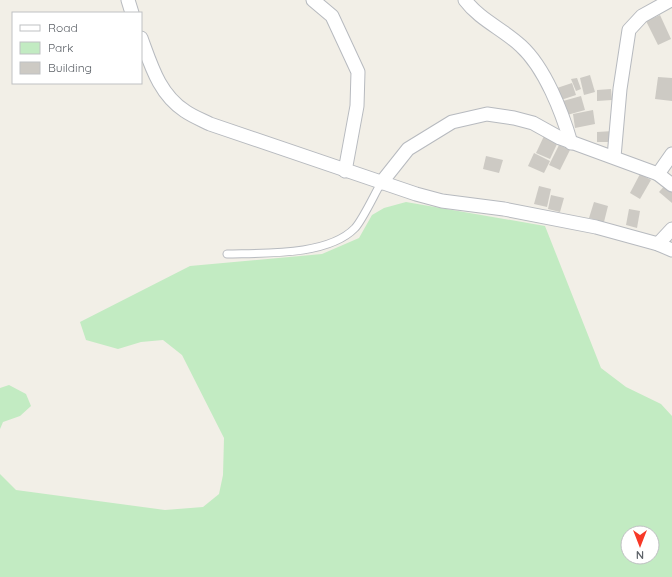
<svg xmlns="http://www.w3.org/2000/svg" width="672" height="577" font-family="Quicksand,sans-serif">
	<rect width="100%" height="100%" fill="#f2efe7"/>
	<g fill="#c2ebc2" fill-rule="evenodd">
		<path d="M406,202L545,226L601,368L626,387L661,404L672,416V577H0V474L16,490L165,510L203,507L219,494L223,475L224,438L182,355L163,340L141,342L118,349L86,340L80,322L190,266L322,254L359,238L372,215L384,208ZM628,533H652V557H628Z"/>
		<path d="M9,385L26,394L31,406L20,416L3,422L0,429V388Z"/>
	</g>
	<g fill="#cdcac4">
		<path d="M660,15L671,39L658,45L646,21Z"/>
		<path d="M590,75L595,92L584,95L580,78Z"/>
		<path d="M658,77L672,78V101L655,99Z"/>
		<path d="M577,78L581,89L576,91L571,79Z"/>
		<path d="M572,83L576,95L561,100L557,88Z"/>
		<path d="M611,89L612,100L597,101V90Z"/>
		<path d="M581,96L585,110L567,115L563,101Z"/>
		<path d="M593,110L595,124L575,128L573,114Z"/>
		<path d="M613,131L614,142H597V132Z"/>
		<path d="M544,136L558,142L550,159L536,153Z"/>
		<path d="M559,145L570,150L560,170L549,165Z"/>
		<path d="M534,153L550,161L544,173L528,166Z"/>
		<path d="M486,156L503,160L499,173L483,169Z"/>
		<path d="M640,174L651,180L640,199L630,193Z"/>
		<path d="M667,183L672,187V203L659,192Z"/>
		<path d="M539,186L551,189L547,207L534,204Z"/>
		<path d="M551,195L564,198L560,212L548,209Z"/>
		<path d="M594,202L608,206L604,222L589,218Z"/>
		<path d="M629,209L640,211L637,228L626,225Z"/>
	</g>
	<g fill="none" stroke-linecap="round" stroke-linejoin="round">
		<defs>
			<path id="lane" d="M227,254C264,253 328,256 355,228C363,219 374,195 381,183"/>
			<g id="street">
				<path d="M128,0L132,13"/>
				<path d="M313,0L332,16L358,72L357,106L345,171"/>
				<path d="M465,0C480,20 503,29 521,46C545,68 562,112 571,143"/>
				<path d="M141,38C151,65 159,94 185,111C192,116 202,120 210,124L416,194L442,201L504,209L596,227L658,244L672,250"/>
				<path d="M614,157L620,89L629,30L642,16L671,0"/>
				<path d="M658,174L672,154"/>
				<path d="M381,183L408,149L452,122L487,114L514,118L533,123L560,138L658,174L672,185"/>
				<path d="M658,244L672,229"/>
			</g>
		</defs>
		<use href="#lane" stroke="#b7babf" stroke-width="9"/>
		<use href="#street" stroke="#b7babf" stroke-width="15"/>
		<use href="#lane" stroke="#fff" stroke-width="7"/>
		<use href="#street" stroke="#fff" stroke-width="13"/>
	</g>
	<rect x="12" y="12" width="130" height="72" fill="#ffffff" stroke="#bfc1c3"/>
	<rect x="20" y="25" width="20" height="6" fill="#ffffff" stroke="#bfc1c3"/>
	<text x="48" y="32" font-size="12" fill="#5e6369">Road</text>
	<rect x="20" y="42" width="20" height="12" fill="#c2ebc2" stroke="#bfc1c3"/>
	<text x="48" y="52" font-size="12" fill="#5e6369">Park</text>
	<rect x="20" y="62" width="20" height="12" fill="#cdcac4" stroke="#bfc1c3"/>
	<text x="48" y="72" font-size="12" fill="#5e6369">Building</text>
	<g transform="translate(640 545) rotate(180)"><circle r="19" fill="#ffffff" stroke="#bfc1c3"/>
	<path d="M0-3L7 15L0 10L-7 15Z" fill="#f73827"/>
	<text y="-6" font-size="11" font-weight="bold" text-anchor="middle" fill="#5e6369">N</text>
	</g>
</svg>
